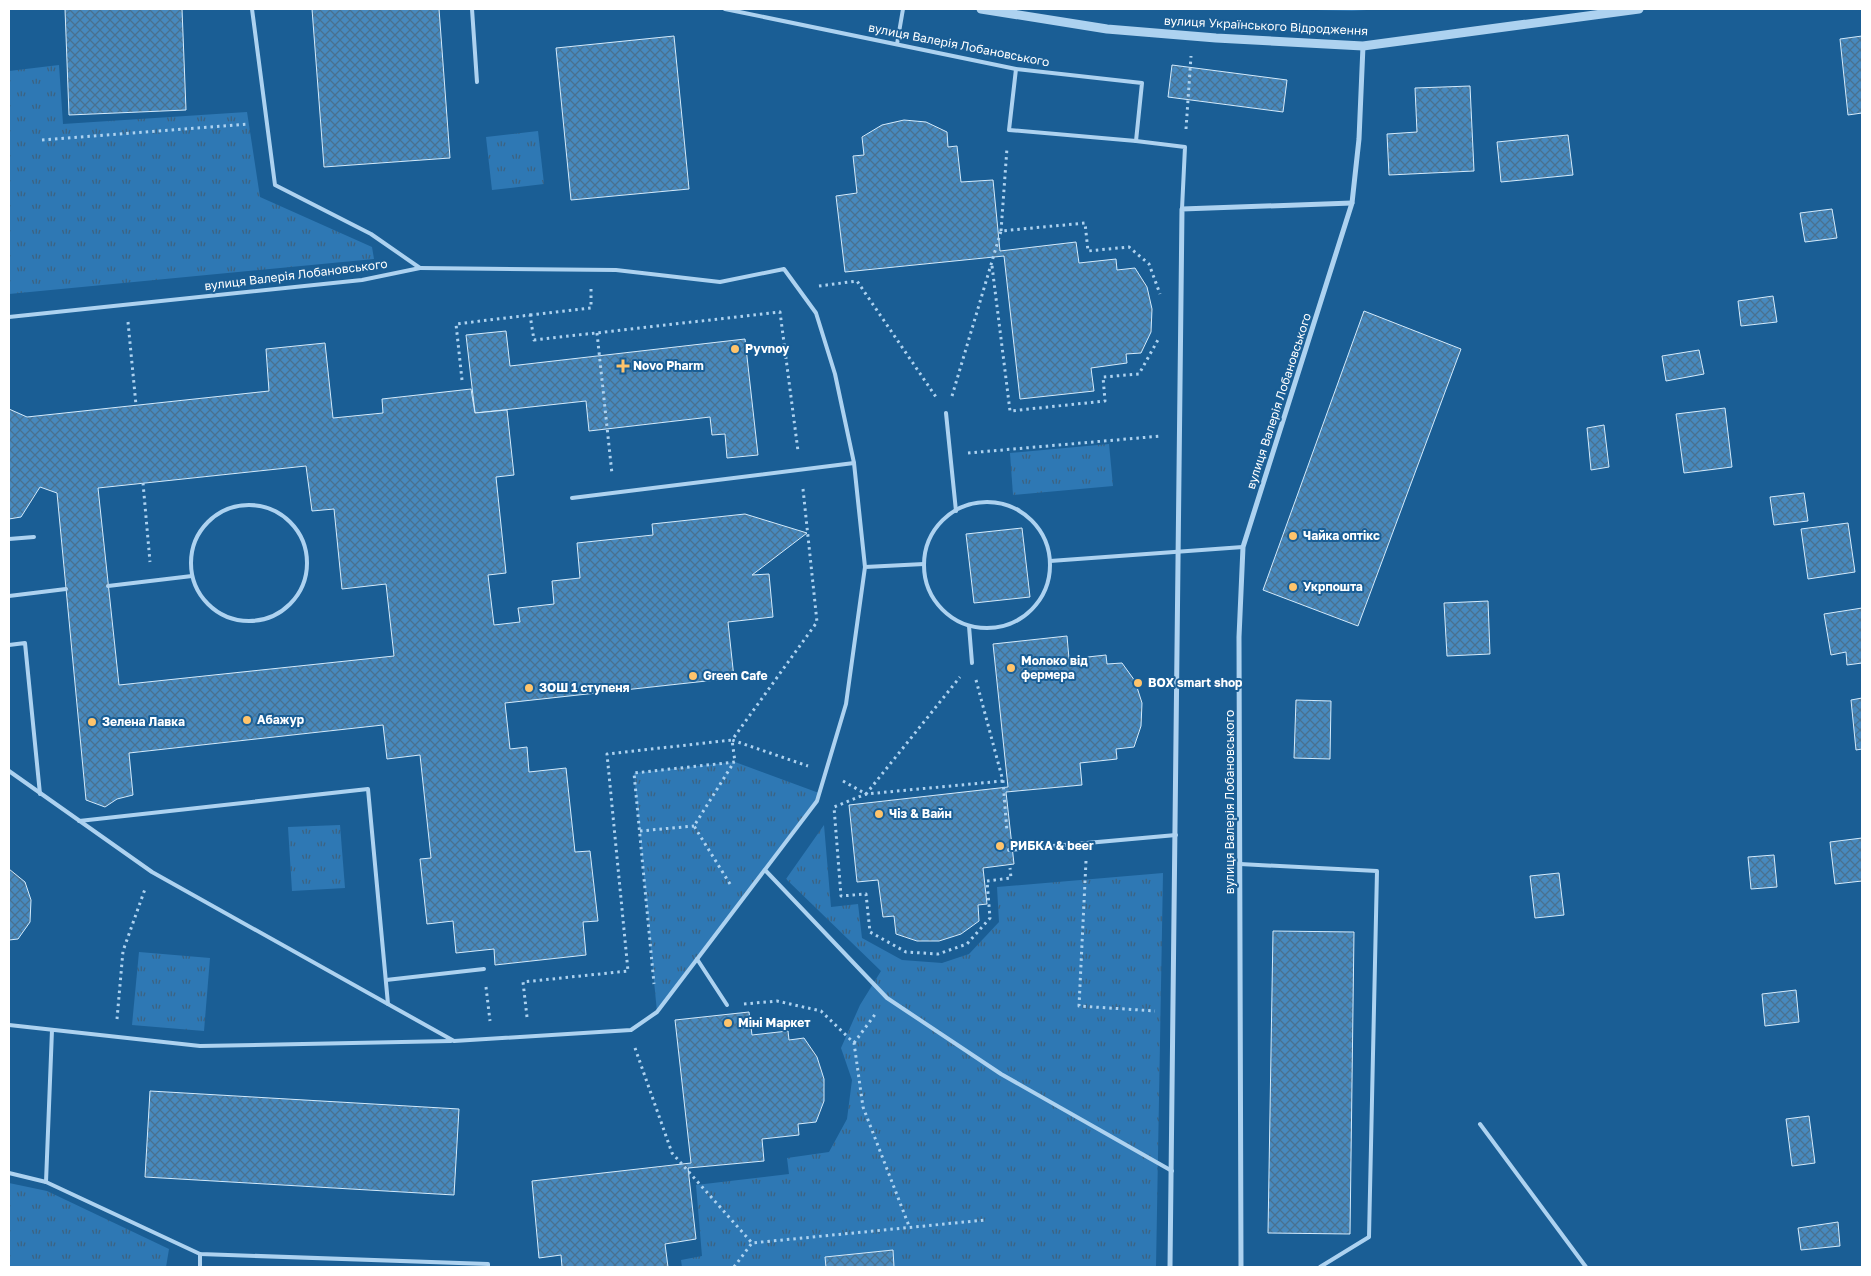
<svg xmlns="http://www.w3.org/2000/svg" width="1871" height="1276" font-family="'Golos Text',sans-serif">
	<defs>
		<pattern id="forest-firs" width="22" height="20" patternUnits="userSpaceOnUse" patternTransform="scale(1.25)"><rect width="22" height="20" fill="#2e78b4"/><path d="M5 1l3.5 6h-7zM16 11l3.5 6h-7z" fill="#3d6280"/></pattern>
		<pattern id="park-tufts" width="24" height="20" patternUnits="userSpaceOnUse" patternTransform="scale(1.25)"><rect width="24" height="20" fill="#2e78b4"/><path d="M3 7l-1-3M5 7V3M7 7l1-3M15 17l-1-3M17 17v-4M19 17l1-3" fill="none" stroke="#3d6280"/></pattern>
		<pattern id="building-cross-hatch" width="8" height="8" patternUnits="userSpaceOnUse" patternTransform="scale(1.25)"><rect width="8" height="8" fill="#4789be"/><path d="M0 0l8 8M0 8l8-8" fill="none" stroke="#497190"/></pattern>
	</defs>
	<rect width="100%" height="100%" fill="#1a5e95"/>
	<path fill="url(#forest-firs)" d="M1282,9H1381L1352,11Z"/>
	<g fill="url(#park-tufts)">
		<path d="M59,65L63,124L247,112L260,197L372,247L374,259L9,294V71Z"/>
		<path d="M538,131L544,184L492,190L486,137Z"/>
		<path d="M1109,444L1113,486L1013,495L1010,453Z"/>
		<path d="M735,762L819,793L817,801L657,1012L634,773Z"/>
		<path d="M340,825L345,888L292,891L288,827Z"/>
		<path d="M824,825L831,907L858,904L862,938L902,960L942,963L969,954L999,922L997,887L1163,873L1156,1267H682L681,1260L702,1256L696,1185L789,1174L787,1158L829,1152L847,1119L852,1080L841,1048L860,1005L881,971L786,879Z"/>
		<path d="M139,952L210,958L204,1031L132,1025Z"/>
		<path d="M9,1183L47,1191L169,1249L166,1267H9Z"/>
	</g>
	<g fill="url(#building-cross-hatch)" stroke="#d3eafb" fill-rule="evenodd">
		<path d="M65,9H182L186,110L69,115Z"/>
		<path d="M312,9H439L450,158L324,167Z"/>
		<path d="M674,36L689,189L571,200L556,48Z"/>
		<path d="M1862,36V113L1848,115L1840,39Z"/>
		<path d="M1172,65L1287,80L1283,112L1168,97Z"/>
		<path d="M1470,86L1474,171L1389,175L1387,134L1417,132L1415,88Z"/>
		<path d="M904,120L926,122L947,132L948,147L957,146L961,182L993,180L1000,251L1076,242L1079,263L1116,259L1117,270L1135,268L1147,287L1152,309L1151,332L1141,353L1126,354L1127,363L1091,368L1094,391L1020,399L1004,256L845,272L836,196L857,193L853,156L864,155L862,137L882,125Z"/>
		<path d="M1568,135L1573,175L1501,182L1497,142Z"/>
		<path d="M1832,209L1837,238L1805,242L1800,213Z"/>
		<path d="M1773,296L1777,322L1741,326L1738,301Z"/>
		<path d="M1364,311L1461,349L1358,626L1263,590Z"/>
		<path d="M506,331L510,366L745,339L758,455L727,458L725,434L712,435L710,417L589,431L586,401L475,413L466,335Z"/>
		<path d="M325,343L333,418L383,413L382,399L471,389L475,413L507,410L514,475L496,477L506,573L488,575L494,625L520,622L518,608L554,604L552,581L580,578L577,543L653,535L652,524L745,514L807,533L752,575L769,574L773,617L728,622L734,678L505,703L510,749L527,747L529,772L566,768L575,852L590,851L598,921L583,922L586,955L495,965L494,949L456,953L453,921L427,924L420,859L431,858L420,755L387,759L383,725L129,753L133,795L117,799L105,807L86,800L57,493L40,487L21,517L9,519V409L27,417L269,391L266,349ZM306,466L312,511L334,509L342,589L386,584L394,656L119,685L98,488Z"/>
		<path d="M1699,350L1704,374L1666,381L1662,356Z"/>
		<path d="M1725,408L1732,467L1684,473L1676,414Z"/>
		<path d="M1604,425L1609,467L1591,470L1587,428Z"/>
		<path d="M1804,493L1808,521L1774,525L1770,497Z"/>
		<path d="M1848,523L1855,572L1808,579L1801,529Z"/>
		<path d="M1022,528L1030,597L974,603L966,534Z"/>
		<path d="M1488,601L1490,654L1447,656L1444,603Z"/>
		<path d="M1862,608V663L1847,665L1846,652L1831,655L1824,614Z"/>
		<path d="M1067,636L1069,659L1106,655L1107,664L1122,663L1135,681L1142,703L1141,726L1134,747L1116,749L1117,759L1080,763L1082,785L1006,792L1014,864L983,868L987,904L978,905L979,921L961,934L939,941H917L896,934L894,916L883,917L878,880L857,882L849,805L1008,787L993,644Z"/>
		<path d="M1862,698V749L1856,750L1851,700Z"/>
		<path d="M1296,700L1331,701L1330,759L1294,758Z"/>
		<path d="M1862,838V881L1835,884L1830,842Z"/>
		<path d="M1774,855L1777,887L1751,889L1748,857Z"/>
		<path d="M9,869L25,882L31,900L30,922L18,939L9,940Z"/>
		<path d="M1559,873L1564,915L1535,918L1530,876Z"/>
		<path d="M1273,931L1354,932L1350,1234L1268,1233Z"/>
		<path d="M1796,990L1799,1022L1765,1026L1762,994Z"/>
		<path d="M749,1012L752,1035L788,1031L789,1040L804,1038L817,1057L824,1079V1101L816,1122L798,1124L799,1135L762,1139L764,1161L688,1168L696,1239L665,1244L668,1267H562L561,1255L539,1258L532,1181L691,1163L675,1020Z"/>
		<path d="M150,1091L459,1109L454,1195L145,1177Z"/>
		<path d="M1809,1116L1815,1163L1792,1166L1786,1119Z"/>
		<path d="M1838,1222L1840,1246L1801,1250L1798,1228Z"/>
		<path d="M893,1250L894,1267H826L825,1257Z"/>
	</g>
	<g fill="none" stroke-linecap="round" stroke-linejoin="round">
		<g stroke="#add2f0" stroke-width="3" stroke-dasharray="2.5 4" stroke-linecap="butt">
			<path d="M1186,129L1191,56"/>
			<path d="M42,140L248,124"/>
			<path d="M1001,231L1007,148"/>
			<path d="M992,266L1010,411L1105,401L1103,377L1139,374L1159,338"/>
			<path d="M819,286L857,281L936,397"/>
			<path d="M530,315L591,308V289"/>
			<path d="M128,322L136,405"/>
			<path d="M597,333L612,474"/>
			<path d="M462,380L456,324L530,315L534,340L780,312L798,451"/>
			<path d="M952,396L1001,231L1085,223L1088,251L1129,247L1149,264L1160,294"/>
			<path d="M968,453L1161,436"/>
			<path d="M143,483L150,562"/>
			<path d="M803,489L817,622L732,740L808,766"/>
			<path d="M976,680L1003,781L1007,832"/>
			<path d="M843,781L866,794L960,677"/>
			<path d="M1003,781L866,794L834,807L841,896L866,894L870,932L906,952L938,954L967,944L990,918L987,881L1011,878L1010,868"/>
			<path d="M640,831L694,826"/>
			<path d="M1086,861L1079,1006L1155,1011"/>
			<path d="M730,884L694,826L734,762"/>
			<path d="M486,987L490,1021"/>
			<path d="M744,1004L777,1001L821,1011L854,1043L863,1107L909,1226"/>
			<path d="M527,1017L523,982L628,971L607,754L732,740L735,762L634,773L654,984"/>
			<path d="M117,1019L123,951L145,889"/>
			<path d="M854,1043L876,1013"/>
			<path d="M635,1048L672,1153L752,1243"/>
			<path d="M734,1267L752,1243L985,1220"/>
		</g>
		<g stroke="#add2f0" stroke-width="4">
			<path d="M472,9L477,82"/>
			<path d="M725,9L1016,69L1142,83L1136,141L1185,147L1182,209"/>
			<path d="M897,44L903,9"/>
			<path d="M1016,69L1009,130L1136,141"/>
			<path d="M420,268L616,270L720,282L784,269L816,313L835,374L854,463L865,567"/>
			<path d="M9,317L362,280L420,268L371,234L275,185L252,9"/>
			<path d="M946,413L956,511"/>
			<path d="M572,498L854,463"/>
			<circle cx="987" cy="565" r="63"/>
			<circle cx="249" cy="563" r="58"/>
			<path d="M9,539L34,537"/>
			<path d="M1050,561L1243,547"/>
			<path d="M108,586L192,576"/>
			<path d="M9,596L66,589"/>
			<path d="M969,626L972,663"/>
			<path d="M9,645L25,643L40,794"/>
			<path d="M9,771L152,872L454,1041L631,1030L657,1012L817,801L846,704L865,567L924,564"/>
			<path d="M79,821L368,789L388,1004"/>
			<path d="M1009,850L1176,835"/>
			<path d="M1240,864L1377,871L1369,1237L1320,1267"/>
			<path d="M765,870L887,998L1001,1074L1172,1171"/>
			<path d="M697,959L727,1005"/>
			<path d="M386,980L484,969"/>
			<path d="M9,1025L200,1046L451,1041"/>
			<path d="M1480,1124L1586,1267"/>
			<path d="M9,1173L46,1182L200,1254L488,1264V1267"/>
			<path d="M46,1182L52,1030"/>
			<path d="M200,1267V1254"/>
		</g>
		<g stroke="#add2f0" stroke-width="5">
			<path d="M1170,1267L1182,209L1352,203"/>
			<path d="M1241,1267L1239,637L1243,547L1352,203L1359,139L1363,46"/>
		</g>
		<path stroke="#add2f0" stroke-width="9" d="M981,9L1107,29L1216,38L1363,46L1639,9"/>
	</g>
	<g fill="#ffc46b" stroke="#1a5e95" stroke-width="2">
		<circle cx="735" cy="349" r="5"/>
		<path d="M620.5 358.5h5v5h5v5h-5v5h-5v-5h-5v-5h5z"/>
		<circle cx="1293" cy="536" r="5"/>
		<circle cx="1293" cy="587" r="5"/>
		<circle cx="1011" cy="668" r="5"/>
		<circle cx="693" cy="676" r="5"/>
		<circle cx="1138" cy="683" r="5"/>
		<circle cx="529" cy="688" r="5"/>
		<circle cx="247" cy="720" r="5"/>
		<circle cx="92" cy="722" r="5"/>
		<circle cx="879" cy="814" r="5"/>
		<circle cx="1000" cy="846" r="5"/>
		<circle cx="728" cy="1023" r="5"/>
	</g>
	<g text-anchor="middle" stroke-width="4" stroke-linejoin="round" paint-order="stroke">
		<g font-size="12" fill="#fff" stroke="#1a5e95">
			<text transform="translate(1266 26) rotate(3)" y="4">вулиця Українського Відродження</text>
			<text transform="translate(959 45) rotate(11)" y="4">вулиця Валерія Лобановського</text>
			<text transform="translate(296 275) rotate(-7)" y="4">вулиця Валерія Лобановського</text>
			<text transform="translate(1279 401) rotate(-72)" y="4">вулиця Валерія Лобановського</text>
			<text transform="translate(1230 802) rotate(-90)" y="4">вулиця Валерія Лобановського</text>
		</g>
		<g font-size="12" font-weight="bold" fill="#fff" stroke="#1a5e95" text-anchor="start">
			<text x="745" y="353">Pyvnoy</text>
			<text x="633" y="370">Novo Pharm</text>
			<text x="1303" y="540">Чайка оптікс</text>
			<text x="1303" y="591">Укрпошта</text>
			<text x="1021" y="665">Молоко від<tspan x="1021" dy="14">фермера</tspan></text>
			<text x="703" y="680">Green Cafe</text>
			<text x="1148" y="687">BOX smart shop</text>
			<text x="539" y="692">ЗОШ 1 ступеня</text>
			<text x="257" y="724">Абажур</text>
			<text x="102" y="726">Зелена Лавка</text>
			<text x="889" y="818">Чіз &amp; Вайн</text>
			<text x="1010" y="850">РИБКА &amp; beer</text>
			<text x="738" y="1027">Міні Маркет</text>
		</g>
	</g>
	<rect width="1871" height="1276" fill="none" stroke="#ffffff" stroke-width="20"/>
</svg>
